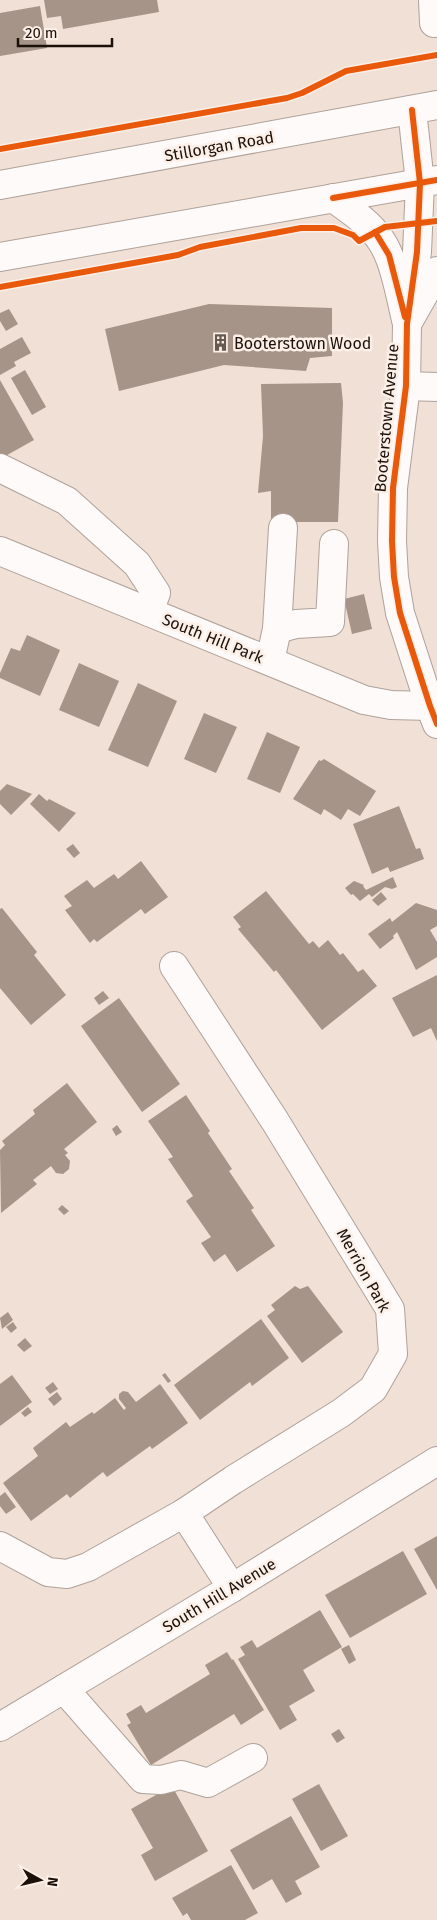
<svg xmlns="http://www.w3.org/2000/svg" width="437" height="1920" font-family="'Fira Sans',sans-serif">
	<rect width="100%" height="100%" fill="#f0e0d5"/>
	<g fill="#a59487">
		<path d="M44,0H157L159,12L63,29L61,16L47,18Z"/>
		<path d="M40,6L47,48L0,56V13Z"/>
		<path d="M209,304L332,308V356L310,358L306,371L224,365L119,391L105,329Z"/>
		<path d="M9,309L18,324L6,331L0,321V313Z"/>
		<path d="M22,337L31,353L14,362L16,366L0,375V349Z"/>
		<path d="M25,370L46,407L32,415L11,378Z"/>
		<path d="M0,380L34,440L0,459Z"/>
		<path d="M341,383L343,403L338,522H271V491L258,493L263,436L261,384Z"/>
		<path d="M364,594L372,629L352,634L344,599Z"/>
		<path d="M27,635L60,650L40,696L0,678V673L11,648L20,651Z"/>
		<path d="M79,663L119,681L99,727L59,710Z"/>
		<path d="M138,683L177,701L148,767L108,750Z"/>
		<path d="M204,713L237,727L216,773L184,759Z"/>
		<path d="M267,732L300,747L280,793L247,779Z"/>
		<path d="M324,759L376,791L360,816L348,809L341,820L324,809L321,815L293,799L319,760L321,761Z"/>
		<path d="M7,784L32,794L11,815L0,804V791Z"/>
		<path d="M39,794L47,801L49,799L76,813L59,832L30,804Z"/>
		<path d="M399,806L416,849L420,848L424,859L390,872L388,867L372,874L353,824Z"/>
		<path d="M73,844L80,853L74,858L66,849Z"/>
		<path d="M141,861L168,897L145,914L141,909L97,942L94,939L90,943L65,910L72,906L64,896L87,880L94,888L114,874L118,879Z"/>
		<path d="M393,877L397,887L392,889L385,887L372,897L369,894L360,901L353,894L351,895L345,888L354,881L364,885L363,886L366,890Z"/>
		<path d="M266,891L309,944L313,941L319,948L328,940L340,955L343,953L358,972L363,969L377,986L322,1030L276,970L274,972L238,929L241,927L233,917Z"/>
		<path d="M381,892L387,899L378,906L372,900Z"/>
		<path d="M416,903L437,910V926L430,930L437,942V957L416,970L397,932L393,936L394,938L380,949L368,934L390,918L392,922Z"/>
		<path d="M2,908L37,952L34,955L66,995L31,1025L0,988V909Z"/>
		<path d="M437,975V1041L431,1028L413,1037L392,998Z"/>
		<path d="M103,991L109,998L99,1005L94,998Z"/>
		<path d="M119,998L180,1084L142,1112L81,1026Z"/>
		<path d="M67,1083L97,1122L64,1149L68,1153L65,1155L70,1161L69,1169L63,1174L56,1173L51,1166L33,1180L37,1184L1,1213L0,1150L5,1145L2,1141L35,1114L33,1110Z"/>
		<path d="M186,1095L210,1131L208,1133L232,1169L229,1171L254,1208L251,1210L275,1246L237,1272L225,1254L214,1262L201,1243L211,1237L186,1201L193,1196L168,1159L173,1157L148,1121Z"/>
		<path d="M117,1125L122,1132L116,1136L112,1129Z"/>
		<path d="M62,1205L69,1211L64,1215L58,1209Z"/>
		<path d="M295,1286L300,1289L308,1286L343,1332L302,1363L267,1316L275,1310L271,1305Z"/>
		<path d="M8,1312L13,1320L2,1329L0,1318Z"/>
		<path d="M261,1319L289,1358L252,1386L250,1382L200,1420L174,1385Z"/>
		<path d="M13,1322L17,1328L11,1333L6,1327Z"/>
		<path d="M25,1338L32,1346L24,1352L17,1345Z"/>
		<path d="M165,1373L171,1381L168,1383L162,1375Z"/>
		<path d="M12,1375L32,1402L0,1426V1384Z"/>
		<path d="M53,1382L58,1389L50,1394L45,1388Z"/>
		<path d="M160,1384L188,1423L152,1449L150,1446L107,1477L103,1472L70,1498L67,1494L31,1521L3,1483L38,1456L33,1448L66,1422L70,1427L92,1412L94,1414L115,1398L124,1410L126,1408L119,1399V1394L123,1391L128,1392L136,1402Z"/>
		<path d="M57,1392L62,1399L54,1406L48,1399Z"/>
		<path d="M28,1407L32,1412L25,1417L21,1413Z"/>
		<path d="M5,1492L16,1507L6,1514L0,1506V1496Z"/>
		<path d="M437,1536V1590L414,1549Z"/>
		<path d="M403,1551L427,1594L350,1638L325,1595Z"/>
		<path d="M320,1610L342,1647L303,1670L315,1691L289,1706L297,1720L280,1730L238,1659L245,1655L240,1647L252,1640L257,1648Z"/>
		<path d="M349,1645L356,1660L349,1664L341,1649Z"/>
		<path d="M227,1652L232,1660L233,1659L264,1710L241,1725L234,1714L151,1765L127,1725L131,1723L126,1714L141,1705L146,1713L210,1674L205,1665Z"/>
		<path d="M339,1729L345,1738L337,1743L331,1734Z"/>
		<path d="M319,1784L348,1836L321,1851L292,1799Z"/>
		<path d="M172,1786L208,1851L155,1881L141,1855L153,1848L131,1809Z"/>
		<path d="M291,1816L320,1867L295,1881L302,1894L286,1903L272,1879L253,1890L230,1850Z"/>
		<path d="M231,1865L258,1913L245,1920H191L187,1913L183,1916L172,1898Z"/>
	</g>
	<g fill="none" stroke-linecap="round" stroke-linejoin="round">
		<defs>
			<g id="minor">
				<path d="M433,0L434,23"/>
				<path d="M412,110L420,183L417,252L407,324L406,386L393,488L392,541L394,577L400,613L430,706L437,724"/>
				<path d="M406,386L437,387"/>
				<path d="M0,468L67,501L137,564L156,593L149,612"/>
				<path d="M0,551L364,700L391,705L430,706"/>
				<path d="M277,629L296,624L330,622L334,544"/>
				<path d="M270,661L277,629L283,528"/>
				<path d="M184,1513L232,1588"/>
				<path d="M0,1546L48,1572L67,1574L88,1567L184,1513L233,1480L341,1413L373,1389L393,1354L390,1309L275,1121L174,966"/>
				<path d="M64,1689L143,1779L161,1780L181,1775L208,1783L253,1758"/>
				<path d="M0,1727L232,1588L437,1461"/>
			</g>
			<g id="major">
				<path d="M0,185L437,105"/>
				<path d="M333,198C351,211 370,223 382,242C395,262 401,300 407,324"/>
				<path d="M0,257L437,180"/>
				<path d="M407,324L437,271"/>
			</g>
		</defs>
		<use href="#minor" stroke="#afa29a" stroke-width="30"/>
		<use href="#major" stroke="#afa29a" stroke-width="30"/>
		<use href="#minor" stroke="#fdfaf9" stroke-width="28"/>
		<use href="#major" stroke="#fdfaf9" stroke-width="28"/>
		<defs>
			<g id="cycleway">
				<path d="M412,110L420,183L417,252L407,324L406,386L393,488L392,541L394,577L400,613L430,706L437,724"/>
				<path d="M0,149L287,98L302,93L346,71L437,55"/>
				<path d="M333,198L437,180"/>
				<path d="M375,232L389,255L405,317"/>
				<path d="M0,287L178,255L200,247L301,228H334L353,235L359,241L385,227L437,221"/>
			</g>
		</defs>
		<use href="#cycleway" stroke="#fbefe7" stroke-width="9"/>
		<use href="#cycleway" stroke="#e8590c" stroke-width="6"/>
	</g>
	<defs>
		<symbol id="building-bare" viewBox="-9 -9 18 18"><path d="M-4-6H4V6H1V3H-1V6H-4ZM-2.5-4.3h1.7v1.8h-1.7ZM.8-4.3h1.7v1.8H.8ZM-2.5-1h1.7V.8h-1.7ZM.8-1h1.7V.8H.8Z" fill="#665951" stroke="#fbefe7" stroke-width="2.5" paint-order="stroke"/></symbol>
	</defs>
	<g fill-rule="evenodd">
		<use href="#building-bare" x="208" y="330" width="25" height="25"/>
	</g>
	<g text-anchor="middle" stroke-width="5" stroke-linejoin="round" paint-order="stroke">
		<g font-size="16" fill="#1b110a" stroke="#fbefe7">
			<text transform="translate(219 146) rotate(-10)" y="6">Stillorgan Road</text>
			<text transform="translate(386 418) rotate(-85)" y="6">Booterstown Avenue</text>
			<text transform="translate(213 638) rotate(22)" y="6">South Hill Park</text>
			<text transform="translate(364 1270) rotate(61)" y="6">Merrion Park</text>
			<text transform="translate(219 1595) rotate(-31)" y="6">South Hill Avenue</text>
		</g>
		<g font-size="16" fill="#1b110a" stroke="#fbefe7" text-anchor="start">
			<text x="234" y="349">Booterstown Wood</text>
		</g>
	</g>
	<g transform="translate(40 1880) rotate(98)" stroke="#fbefe7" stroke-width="4" paint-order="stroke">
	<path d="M0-4L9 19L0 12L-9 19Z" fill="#1b110a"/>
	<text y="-8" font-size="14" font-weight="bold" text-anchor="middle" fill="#1b110a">N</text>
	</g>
	<path d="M18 38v8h94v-8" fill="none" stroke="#1b110a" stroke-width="2.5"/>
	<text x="25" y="38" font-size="15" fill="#1b110a" stroke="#fbefe7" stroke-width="4" paint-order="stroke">20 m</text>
</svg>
